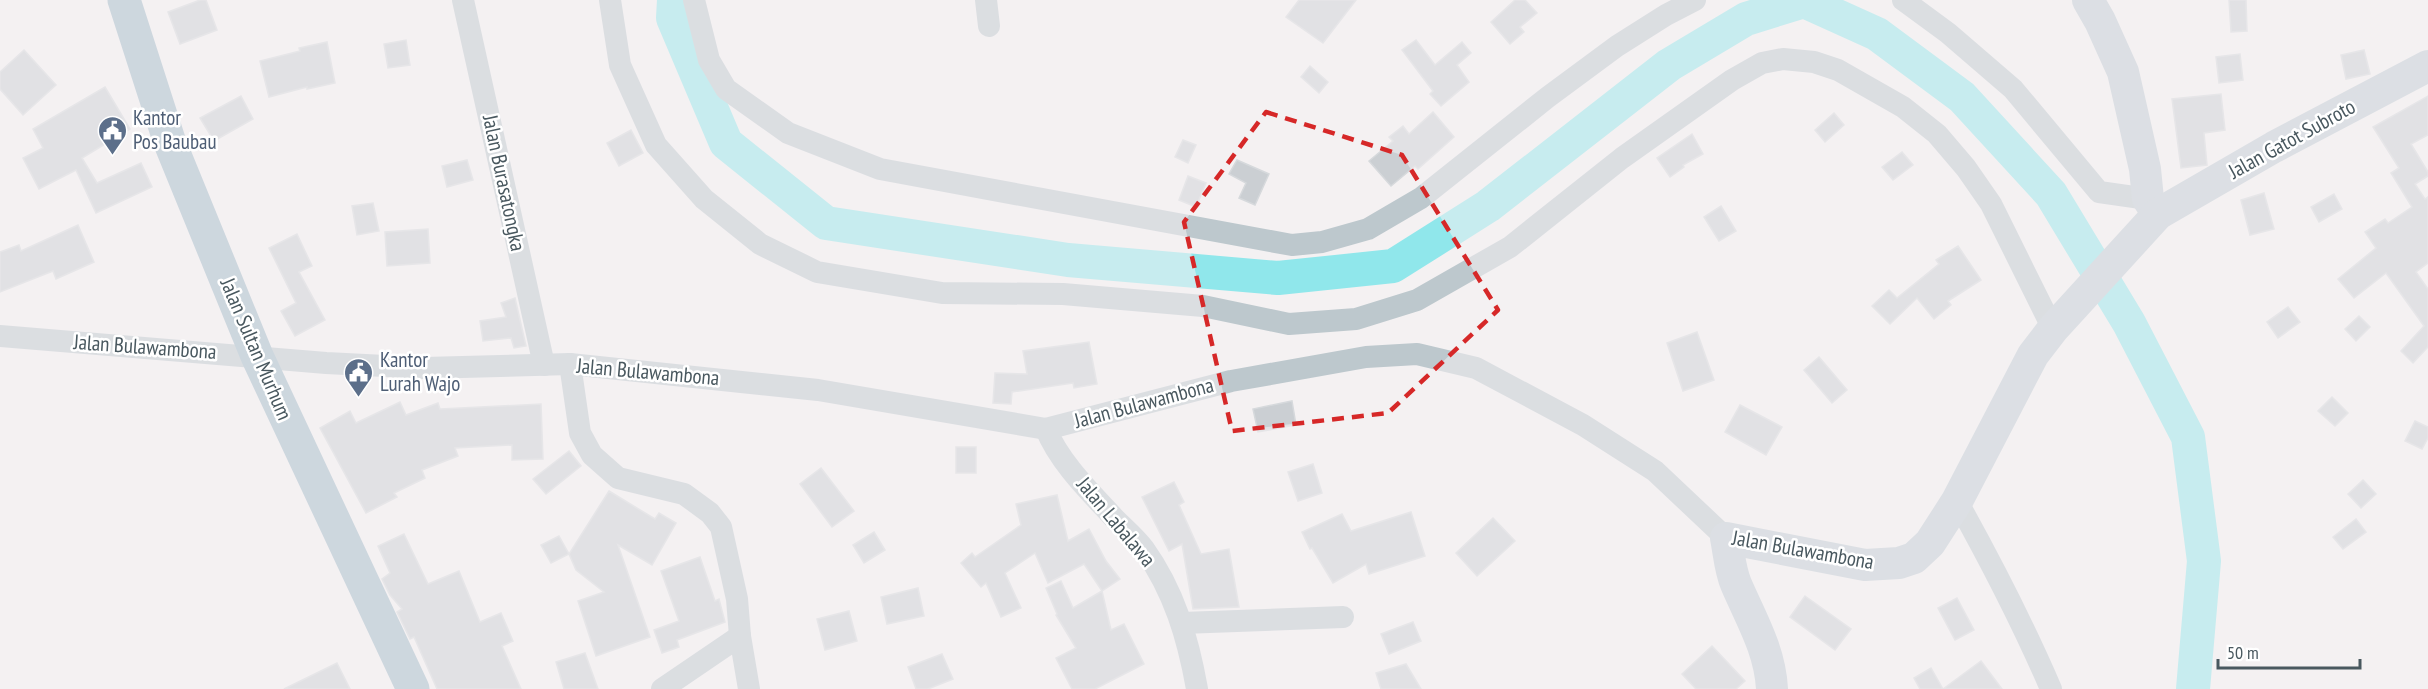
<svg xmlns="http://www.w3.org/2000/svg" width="2428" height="689" font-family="'PT Sans Narrow',sans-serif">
	<rect width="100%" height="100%" fill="#f4f1f2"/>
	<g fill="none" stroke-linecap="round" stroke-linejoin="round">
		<path stroke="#90e7eb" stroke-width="34" d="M674,0L673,18L726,143L826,223L1068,260L1278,278L1393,266L1488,206L1669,65L1746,19L1804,1L1877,34L1962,97L2051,194L2129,323L2188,437L2204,561L2193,689"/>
	</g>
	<g fill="#cbcfd3" stroke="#d6d9dc" stroke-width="1.5">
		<path d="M200,0H206L217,30L180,44L168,12Z"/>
		<path d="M1299,0H1356L1323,43L1286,17Z"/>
		<path d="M1515,0H1525L1537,13L1520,27L1524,32L1510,44L1491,22Z"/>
		<path d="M2229,0H2246L2247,31L2231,32Z"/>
		<path d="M406,40L410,65L388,68L384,44Z"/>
		<path d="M1416,40L1435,65L1462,42L1471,53L1457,65L1469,82L1441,106L1430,94L1433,91L1402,50Z"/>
		<path d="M327,42L335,83L307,89V87L269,97L260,61L300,51L299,48Z"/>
		<path d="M24,50L56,85L23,115L0,89V72Z"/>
		<path d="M2364,50L2370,74L2346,79L2341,55Z"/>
		<path d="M2240,54L2243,80L2219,83L2216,57Z"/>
		<path d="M1310,66L1328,82L1319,93L1301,77Z"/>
		<path d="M105,87L130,129L82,158L97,183L141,163L152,187L96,213L76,170L39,189L23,158L43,148L33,129Z"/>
		<path d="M2221,94L2225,130L2204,133L2207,165L2181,168L2172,99Z"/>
		<path d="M241,96L253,119L214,141L200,118Z"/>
		<path d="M2428,96V135L2411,144L2428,172V176L2415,184L2425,199L2428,197V263L2416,272L2428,289V347L2413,363L2401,351L2424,326L2386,273L2354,298L2338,279L2376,248L2365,232L2385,219L2388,223L2412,207L2391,173L2399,168L2373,127Z"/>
		<path d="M1433,112L1454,137L1418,169L1415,166L1391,186L1369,161L1393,141L1389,137L1403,126L1409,134Z"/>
		<path d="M1834,113L1844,125L1825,142L1815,130Z"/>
		<path d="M631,130L643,153L619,166L607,143Z"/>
		<path d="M1692,134L1703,154L1683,165L1684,167L1670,177L1657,158Z"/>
		<path d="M1183,140L1196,145L1188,163L1175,157Z"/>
		<path d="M1902,152L1913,165L1893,180L1882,167Z"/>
		<path d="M467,160L473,180L447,187L442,166Z"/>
		<path d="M1237,160L1269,174L1255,205L1239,198L1246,183L1229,174Z"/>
		<path d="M1188,176L1206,183L1196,207L1179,200Z"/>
		<path d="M2264,193L2274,229L2250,235L2241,200Z"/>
		<path d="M2334,194L2342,209L2319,222L2311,207Z"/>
		<path d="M373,203L379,231L357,235L352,206Z"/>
		<path d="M1721,206L1736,231L1719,241L1704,217Z"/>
		<path d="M78,225L94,262L56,279L53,271L0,292V252L19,245L21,251Z"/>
		<path d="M428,229L430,263L387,266L385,232Z"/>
		<path d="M297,234L312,266L299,272L325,320L295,336L281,311L296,303L269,248Z"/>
		<path d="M1958,246L1981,280L1948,301L1951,305L1934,319L1917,298L1890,324L1872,306L1889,290L1897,298L1939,264L1936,260Z"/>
		<path d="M515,298L526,346L514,348L511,338L483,341L480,321L506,317L501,303Z"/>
		<path d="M2288,307L2300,322L2278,338L2267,322Z"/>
		<path d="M2359,316L2370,327L2356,341L2345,329Z"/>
		<path d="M1697,332L1714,380L1683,391L1667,343Z"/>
		<path d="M1089,342L1097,384L1074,388L1073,383L1012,392L1011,404L993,403L995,373L1027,374L1023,351Z"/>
		<path d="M1819,357L1847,390L1832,403L1804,370Z"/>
		<path d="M2332,397L2348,413L2335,426L2318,411Z"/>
		<path d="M1292,401L1296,425L1258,432L1253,409Z"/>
		<path d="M400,402L406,415L438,403L440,409L541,404L543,459L512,460V445L455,448L458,456L422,470L425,478L394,493L397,497L366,513L320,428L350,411L356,423Z"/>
		<path d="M1740,405L1782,427L1766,455L1725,432Z"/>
		<path d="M2415,421L2428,427V438L2422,449L2405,441Z"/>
		<rect x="956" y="447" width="20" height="26"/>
		<path d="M569,451L581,466L546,494L533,479Z"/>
		<path d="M1313,464L1322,493L1298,501L1288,472Z"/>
		<path d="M821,468L854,511L832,527L800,484Z"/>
		<path d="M2363,480L2376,494L2361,508L2348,494Z"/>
		<path d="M1174,482L1184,502L1179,505L1201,554L1229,549L1239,607L1193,609L1182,544L1169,551L1142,497Z"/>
		<path d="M609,491L655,519L659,513L676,523L652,565L618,545L650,637L596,656L578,601L604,592L576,570L569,554Z"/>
		<path d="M1057,495L1068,541L1089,529L1106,561L1120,579L1102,591L1084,564L1048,583L1035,553L1005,573L1021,608L1001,617L986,583L981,587L961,563L972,553L975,557L1021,525L1016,504Z"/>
		<path d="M1411,512L1425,556L1369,574L1366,564L1333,583L1312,548L1310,549L1302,532L1342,514L1351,531Z"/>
		<path d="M1493,518L1515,541L1477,576L1456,553Z"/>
		<path d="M2356,519L2366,532L2343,549L2333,537Z"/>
		<path d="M874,532L885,550L864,563L853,545Z"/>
		<path d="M404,534L428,584L459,571L480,622L501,613L513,641L502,646L521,689H437L414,637L410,639L397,612L402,609L390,595L382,579L390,573L378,546Z"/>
		<path d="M559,536L569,554L551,563L541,545Z"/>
		<path d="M700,557L715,601L719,599L725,622L677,640L679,647L662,653L654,630L679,621L661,571Z"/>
		<path d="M1061,581L1073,608L1102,591L1111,630L1124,624L1144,664L1095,689H1072L1056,658L1076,648L1056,615L1057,614L1046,588Z"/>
		<path d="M918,588L924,616L887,624L881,597Z"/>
		<path d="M1805,596L1851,629L1835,650L1790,617Z"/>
		<path d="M1957,598L1974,630L1955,640L1938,608Z"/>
		<path d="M849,611L857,641L825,650L817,619Z"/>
		<path d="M1413,622L1421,641L1389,654L1381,634Z"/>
		<path d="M1712,646L1745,681L1736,689H1696L1682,674Z"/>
		<path d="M585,653L598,689H564L556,662Z"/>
		<path d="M942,654L953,679L928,689H916L908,667Z"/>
		<path d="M1981,661L2002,689H1920L1914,678L1931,668L1943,689Z"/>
		<path d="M337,663L350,689H284Z"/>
		<path d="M1406,664L1421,689H1381L1376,673Z"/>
	</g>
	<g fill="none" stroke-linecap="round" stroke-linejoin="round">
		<g stroke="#bdc8cd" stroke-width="22">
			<path d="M463,0L544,365"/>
			<path d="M610,0L620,65L656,145L704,199L760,244L817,272L942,293L1063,294L1203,306L1289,324L1356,319L1417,300L1510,247L1622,158L1732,80L1762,63L1783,59L1814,62L1838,70L1903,107L1937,134L1966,168L1991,204L2053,329"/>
			<path d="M694,0L709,60L726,89L788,133L880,169L1292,245L1322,242L1368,229L1421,198L1548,97L1617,46L1666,15L1695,0"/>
			<path d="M986,0L989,26"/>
			<path d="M1903,0L1948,33L2013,89L2099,192L2148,199"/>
			<path d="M0,336L326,363L424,368L570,364L818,390L1046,429L1231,381L1366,357L1417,354L1476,368L1583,425L1655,471L1726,538"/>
			<path d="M570,364L580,433L592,455L618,478L684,494L710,513L721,527L737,599L740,636L749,689"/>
			<path d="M1046,429C1059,462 1091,493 1115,519C1125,529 1136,538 1144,549C1174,591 1188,638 1197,689"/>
			<path d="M1957,501C1991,562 2023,624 2051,689"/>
			<path d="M1182,623L1343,617"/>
			<path d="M662,689L740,636"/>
		</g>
		<g stroke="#becbd2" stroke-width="32">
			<path d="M2088,0L2100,21L2123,72L2145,169L2148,199L2158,214"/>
			<path d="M1772,689C1770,650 1751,619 1736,584C1730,570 1729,553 1726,538L1865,565L1899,563L1914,558L1930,543L1957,501L2033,355L2053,329L2158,214L2274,147L2428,66"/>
		</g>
		<path stroke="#9eb8c6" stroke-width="33" d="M124,0L170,143L257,356L413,689"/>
	</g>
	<path d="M0 0H2428V689H0ZM1266,112L1402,155L1498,310L1388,413L1232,431L1184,222Z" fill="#f4f1f2" fill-opacity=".55" fill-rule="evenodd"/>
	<path fill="none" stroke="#d62828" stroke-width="4.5" stroke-dasharray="12 8" stroke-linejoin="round" d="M1266,112L1402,155L1498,310L1388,413L1232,431L1184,222Z"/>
	<defs>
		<symbol id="civic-pin" viewBox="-11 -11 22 30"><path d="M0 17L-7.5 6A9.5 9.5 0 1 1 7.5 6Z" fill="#5c6f8a" stroke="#fff"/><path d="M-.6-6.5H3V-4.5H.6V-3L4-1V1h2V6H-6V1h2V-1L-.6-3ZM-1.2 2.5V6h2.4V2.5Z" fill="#fff"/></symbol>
	</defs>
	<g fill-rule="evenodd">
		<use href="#civic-pin" x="96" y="114" width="33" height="45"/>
		<use href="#civic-pin" x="342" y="356" width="33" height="45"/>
	</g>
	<g text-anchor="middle" stroke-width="5" stroke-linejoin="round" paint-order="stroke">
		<g font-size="21" fill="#4e5e75" stroke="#fff" text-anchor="start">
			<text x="133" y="125">Kantor<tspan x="133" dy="24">Pos Baubau</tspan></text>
			<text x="380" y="367">Kantor<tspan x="380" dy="24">Lurah Wajo</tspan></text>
		</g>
		<g font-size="21" fill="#49585f" stroke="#fff">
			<text transform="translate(2292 139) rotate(-29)" y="7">Jalan Gatot Subroto</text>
			<text transform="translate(504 183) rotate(78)" y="7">Jalan Burasatongka</text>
			<text transform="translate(145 347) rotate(4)" y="7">Jalan Bulawambona</text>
			<text transform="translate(256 349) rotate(67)" y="7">Jalan Sultan Murhum</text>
			<text transform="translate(648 372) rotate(5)" y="7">Jalan Bulawambona</text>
			<text transform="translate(1144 403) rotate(-15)" y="7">Jalan Bulawambona</text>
			<text transform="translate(1116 522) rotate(50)" y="7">Jalan Labalawa</text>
			<text transform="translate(1803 550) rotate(10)" y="7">Jalan Bulawambona</text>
		</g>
	</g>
	<path d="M2218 659v9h142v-9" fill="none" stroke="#49585f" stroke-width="3"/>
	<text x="2227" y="659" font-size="18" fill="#49585f" stroke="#ffffff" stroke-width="4.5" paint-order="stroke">50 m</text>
</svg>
